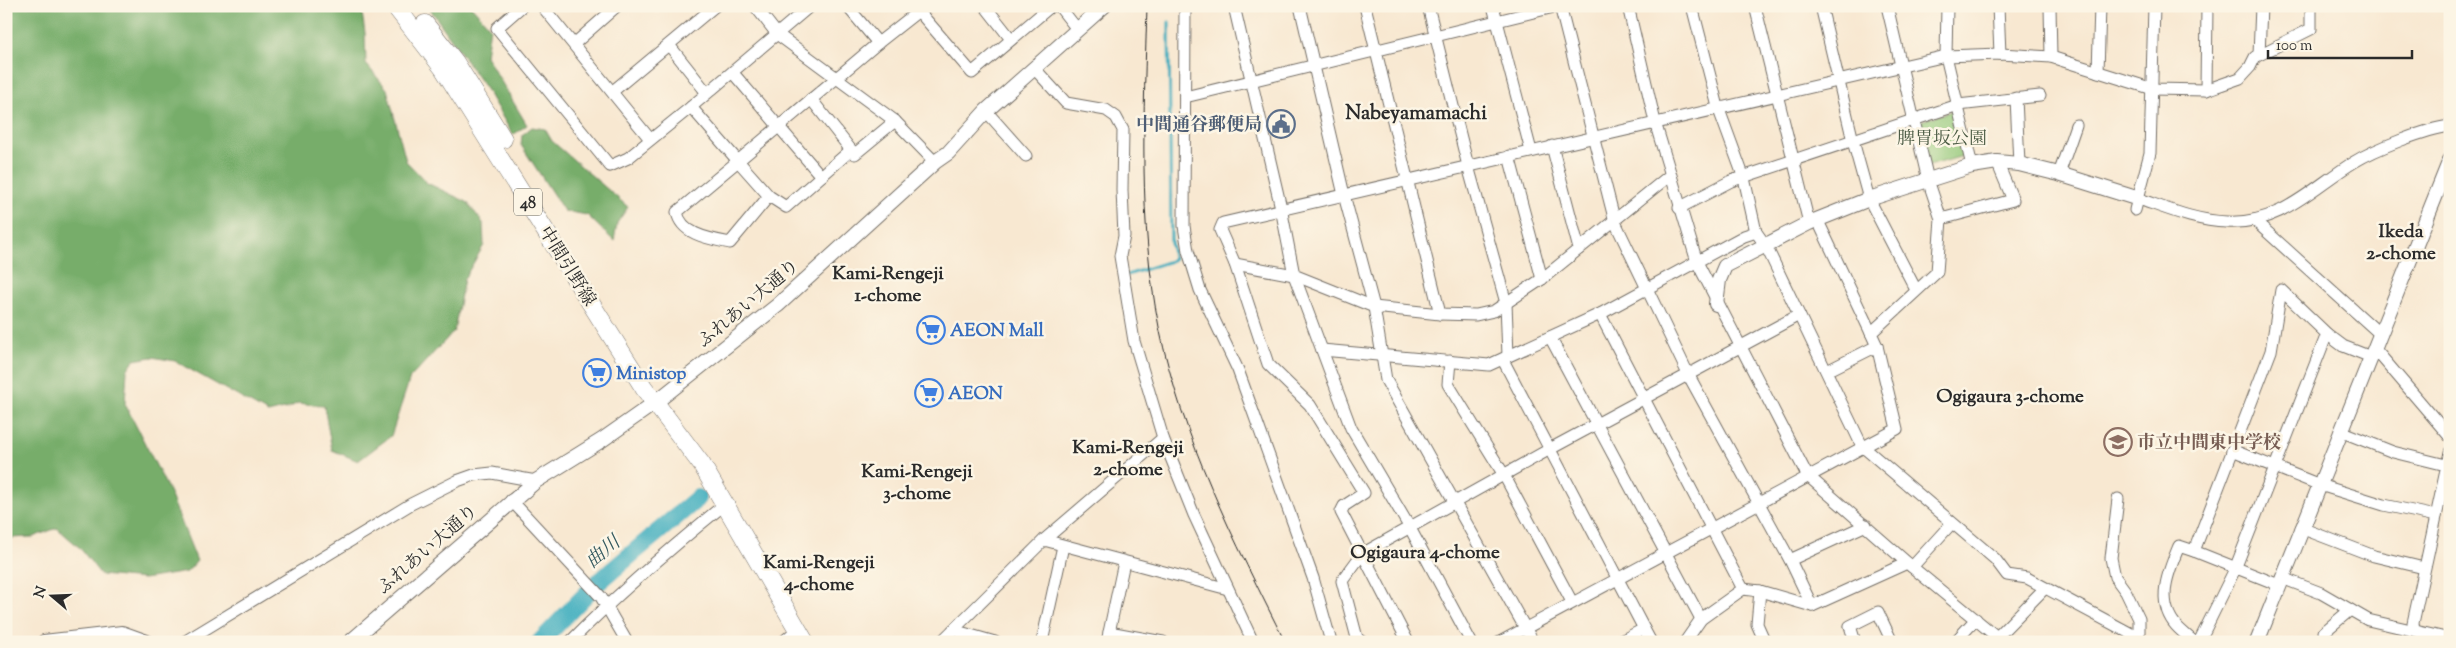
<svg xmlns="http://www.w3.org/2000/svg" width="2456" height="648" font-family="'Sorts Mill Goudy','Noto Serif JP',serif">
	<rect width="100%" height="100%" fill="#fcf5e5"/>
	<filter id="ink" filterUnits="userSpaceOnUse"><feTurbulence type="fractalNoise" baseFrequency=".02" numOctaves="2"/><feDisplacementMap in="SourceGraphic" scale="10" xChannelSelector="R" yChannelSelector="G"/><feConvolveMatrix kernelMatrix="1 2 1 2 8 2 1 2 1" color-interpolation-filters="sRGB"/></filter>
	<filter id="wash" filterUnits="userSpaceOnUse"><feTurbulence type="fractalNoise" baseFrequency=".0096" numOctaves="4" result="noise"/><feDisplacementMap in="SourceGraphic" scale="20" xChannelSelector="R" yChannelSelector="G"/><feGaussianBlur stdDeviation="1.12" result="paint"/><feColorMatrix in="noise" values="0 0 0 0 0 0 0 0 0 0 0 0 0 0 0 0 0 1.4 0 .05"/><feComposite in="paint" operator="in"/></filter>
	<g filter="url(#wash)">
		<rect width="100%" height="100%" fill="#f8e8d1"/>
		<path fill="#94c97a" stroke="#607a52" d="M1955,110L1966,155L1929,166L1918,122Z"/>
		<g fill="#77ad6a" stroke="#516c4a">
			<path d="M6,6H361L365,33L366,64L387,89L406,161L427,183L467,202L483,223L484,245L464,279L454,331L410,378L391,436L358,461L332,450L324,406L298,403L288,408L268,413L175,361L152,357L134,360L127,370L125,404L169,491L197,561L187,572L144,579L101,575L80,548L57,528L33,537L9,538L6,544Z"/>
			<path d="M428,6H471L490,27L486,56L527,125L513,135L486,89Z"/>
			<path d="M532,127L545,129L552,141L628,207L617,223L614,241L587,215L564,211L521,145L522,135Z"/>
		</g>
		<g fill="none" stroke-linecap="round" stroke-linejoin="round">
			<path stroke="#41aebf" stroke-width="3" d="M1127,275L1174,260L1171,243L1169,22"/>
			<path stroke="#41aebf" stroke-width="18" d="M540,642L595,585L698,498"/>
		</g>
	</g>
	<g filter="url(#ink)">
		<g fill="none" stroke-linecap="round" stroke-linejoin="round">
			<defs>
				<g id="minor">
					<path d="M522,6L497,28L610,166L628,158L691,107L810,6"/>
					<path d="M542,6L650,139"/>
					<path d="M755,6L777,34L895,121L935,162"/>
					<path d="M847,6L878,43"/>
					<path d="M985,6L1011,39"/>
					<path d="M1059,6L1077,29"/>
					<path d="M1185,6L1184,226L1188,251L1200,290L1238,370L1313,578L1331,642"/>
					<path d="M1234,6L1281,208L1294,275L1351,428L1410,528L1471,642"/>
					<path d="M1300,6L1344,195L1374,307L1386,380L1533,642"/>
					<path d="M1365,6L1440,314"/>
					<path d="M1428,6L1468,166L1506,303L1508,356"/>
					<path d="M1493,6L1531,151"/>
					<path d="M1560,6L1615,222L1689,376L1790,560L1812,606"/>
					<path d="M1628,6L1655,122L1697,262L1807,475L1912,567L2003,642"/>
					<path d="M1692,6L1718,107L1744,178L1756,232L1766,246L1862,446L1995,559L2007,575L2027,578L2139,638"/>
					<path d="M1755,6L1809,223"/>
					<path d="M1821,6L1853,141L1869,199L1916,290"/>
					<path d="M1887,6L1928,180L1941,219"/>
					<path d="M1947,6L1946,56L1972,166"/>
					<path d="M1998,6L2000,54"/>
					<path d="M2050,6L2051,57"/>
					<path d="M915,7L972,73L1051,6"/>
					<path d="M574,44L617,6"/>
					<path d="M669,45L707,93"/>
					<path d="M2259,55L2261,6"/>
					<path d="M1034,68L1066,103L1106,110L1116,117L1123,130L1122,190L1124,236L1120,256L1134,341L1163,438L1194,515L1253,642"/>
					<path d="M2098,72L2100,6"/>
					<path d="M733,73L821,176"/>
					<path d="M2206,90L2207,6"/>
					<path d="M613,91L715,6"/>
					<path d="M1185,97L1558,6"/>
					<path d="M2016,98L2019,164"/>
					<path d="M811,99L851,150"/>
					<path d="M691,107L738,161L878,43L925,6"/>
					<path d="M986,111L1026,156"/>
					<path d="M1552,146L1579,249"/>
					<path d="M1509,156L1542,279"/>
					<path d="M2059,174L2076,125"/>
					<path d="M769,196L730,243C711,239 681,235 677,212L738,161L769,196L786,207L851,150L855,154L895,121"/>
					<path d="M2139,199C2168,209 2196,221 2227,222C2280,225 2313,187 2354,162C2375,149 2426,129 2450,126"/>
					<path d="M1679,208L1731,181L1958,105L2040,96"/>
					<path d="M2135,210L2150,153L2154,6"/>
					<path d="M1817,219L1871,333"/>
					<path d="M2254,220L2380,334"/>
					<path d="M1235,264L1294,275L1374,307L1440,314L1476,315L1494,311L1542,279L1669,176"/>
					<path d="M1600,314L1743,589"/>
					<path d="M1550,337L1701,619"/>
					<path d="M2374,348L2450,437"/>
					<path d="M1322,350L1489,365L1600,314L1744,236L1756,232"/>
					<path d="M1503,360L1644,629"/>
					<path d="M1450,361L1448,384L1504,475L1572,602"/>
					<path d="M1827,371L1877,346"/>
					<path d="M2340,431L2393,452L2446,465"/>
					<path d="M2232,450L2320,485L2384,505L2436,516"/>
					<path d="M2118,499L2111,558L2115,577L2126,592L2139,619V642"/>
					<path d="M511,500L601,597L627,642"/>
					<path d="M2301,528L2374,556L2424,568"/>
					<path d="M1044,540L1228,589"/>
					<path d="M2194,551L2179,546C2169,570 2156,599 2174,623C2179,630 2188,636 2194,642"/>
					<path d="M1790,560L1866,525"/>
					<path d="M1912,567L1951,524"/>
					<path d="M2282,578L2321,593L2368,620L2450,639"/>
					<path d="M2279,585L2194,551L2271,351L2281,290L2327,334L2343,346L2371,357"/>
					<path d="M1760,591L1757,624L1765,642"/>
					<path d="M2414,629L2413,623L2450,452"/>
					<path d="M953,630L995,642"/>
					<path d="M1109,632L1163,642"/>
					<path d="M2324,632L2350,610"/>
					<path d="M1997,637L2045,588"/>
					<path d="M184,642L411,504L457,481L474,475L492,473L536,481"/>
					<path d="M570,642C619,592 671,548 725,504"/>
					<path d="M783,642L798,629"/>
					<path d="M941,642L1044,540L1163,438"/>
					<path d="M1042,642L1063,546"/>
					<path d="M1107,642L1124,562"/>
					<path d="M1362,642L1357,638L1342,581L1362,554L1550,449L1799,315"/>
					<path d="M1408,642L1341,512L1344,506L1364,493L1310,405L1268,364L1235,264L1220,230L1223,223L1946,56L2000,54L2051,57L2153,89L2206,90L2240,78L2250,67L2255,57L2311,29V6"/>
					<path d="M1500,642L1897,429L1877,346L1871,333L1937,272L1941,219L2013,200L1997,162"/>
					<path d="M1619,642L1644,629L1651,642"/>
					<path d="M1685,642L1701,619L1743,589L1760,591L1812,606L1907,563"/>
					<path d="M1855,642L1850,626L1878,612L1892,642"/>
					<path d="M1955,642L1976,619"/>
					<path d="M2199,642L2235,569L2327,334"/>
				</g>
				<g id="tertiary">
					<path d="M1716,304L1719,280L1725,266L1809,223L1869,199L1972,166L1997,162L2019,164L2059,174L2139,199"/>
					<path d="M44,642L122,633L147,642"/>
					<path d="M350,642L536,481L602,440L656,402L778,305L935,162L948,153L986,111L1104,6"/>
					<path d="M2257,642L2450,160"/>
				</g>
				<g id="primary">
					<path d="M395,6L443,68L644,388L702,465L805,642"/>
					<path d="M425,24L455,62L503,139"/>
				</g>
			</defs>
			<use href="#minor" stroke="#736d65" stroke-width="13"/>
			<use href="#tertiary" stroke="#736d65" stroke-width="16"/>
			<use href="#primary" stroke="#736d65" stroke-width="19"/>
			<use href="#minor" stroke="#fff" stroke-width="11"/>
			<use href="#tertiary" stroke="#fff" stroke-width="14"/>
			<use href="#primary" stroke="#fff" stroke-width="18"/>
			<path stroke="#2b2b2b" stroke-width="1" d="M1147,6C1144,113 1138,222 1159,327C1182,439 1234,540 1285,642"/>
		</g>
	</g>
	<defs>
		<symbol id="civic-ring" viewBox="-11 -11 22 22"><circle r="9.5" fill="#fcf5e5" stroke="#5c6f8a" stroke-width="1.5"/><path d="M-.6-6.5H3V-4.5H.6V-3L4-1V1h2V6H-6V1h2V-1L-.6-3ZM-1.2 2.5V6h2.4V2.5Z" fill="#5c6f8a"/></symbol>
		<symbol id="supermarket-ring" viewBox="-11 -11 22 22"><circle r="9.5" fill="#fcf5e5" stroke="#3f7fe0" stroke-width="1.5"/><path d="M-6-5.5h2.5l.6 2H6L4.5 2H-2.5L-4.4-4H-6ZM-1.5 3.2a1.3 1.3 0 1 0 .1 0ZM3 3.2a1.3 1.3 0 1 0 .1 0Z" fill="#3f7fe0"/></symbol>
		<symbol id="school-ring" viewBox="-11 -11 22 22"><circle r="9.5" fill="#fcf5e5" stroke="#8d6e63" stroke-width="1.5"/><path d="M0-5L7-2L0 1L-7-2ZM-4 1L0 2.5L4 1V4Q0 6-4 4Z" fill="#8d6e63"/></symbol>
	</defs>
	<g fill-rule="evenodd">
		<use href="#civic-ring" x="1265" y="108" width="32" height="32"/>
		<use href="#supermarket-ring" x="915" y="314" width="32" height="32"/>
		<use href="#supermarket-ring" x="581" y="357" width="32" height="32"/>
		<use href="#supermarket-ring" x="913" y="377" width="32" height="32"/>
		<use href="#school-ring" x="2102" y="426" width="32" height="32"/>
	</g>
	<g text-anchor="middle" stroke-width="5" stroke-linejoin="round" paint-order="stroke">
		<rect fill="#fcf5e5" stroke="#6a6863" stroke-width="1" x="514" y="188.5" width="28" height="27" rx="4"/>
		<g font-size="16" font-weight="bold" fill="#2b2b2b">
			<text x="528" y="208">48</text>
		</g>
		<g font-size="18" font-weight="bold" fill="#4e5e75" stroke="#fcf5e5" text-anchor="end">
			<text x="1262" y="130">中間通谷郵便局</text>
		</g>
		<g font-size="18" fill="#4a5a43" stroke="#fcf5e5">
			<text x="1942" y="144">脾胃坂公園</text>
		</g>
		<g font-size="18" fill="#2b2b2b" stroke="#fcf5e5">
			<text transform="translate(568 266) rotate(58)" y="6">中間引野線</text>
			<text transform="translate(748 303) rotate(-40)" y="6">ふれあい大通り</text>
			<text transform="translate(427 549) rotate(-41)" y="6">ふれあい大通り</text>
		</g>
		<g font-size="18" font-weight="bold" fill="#366cbe" stroke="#fcf5e5" text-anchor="start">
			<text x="950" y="336">AEON Mall</text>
			<text x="616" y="379">Ministop</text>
			<text x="948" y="399">AEON</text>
		</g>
		<g font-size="18" font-weight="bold" fill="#785e54" stroke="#fcf5e5" text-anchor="start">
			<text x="2137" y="448">市立中間東中学校</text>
		</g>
		<g font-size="19" font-weight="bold" fill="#2b2b2b" stroke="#fcf5e5">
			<text x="2401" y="237">Ikeda<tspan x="2401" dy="22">2-chome</tspan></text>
			<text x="888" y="279">Kami-Rengeji<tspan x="888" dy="22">1-chome</tspan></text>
			<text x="2010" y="402">Ogigaura 3-chome</text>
			<text x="1128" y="453">Kami-Rengeji<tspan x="1128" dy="22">2-chome</tspan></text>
			<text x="917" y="477">Kami-Rengeji<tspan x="917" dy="22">3-chome</tspan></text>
			<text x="1425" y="558">Ogigaura 4-chome</text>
			<text x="819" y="568">Kami-Rengeji<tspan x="819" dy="22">4-chome</tspan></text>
		</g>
		<g font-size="19" font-style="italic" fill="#33595f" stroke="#fcf5e5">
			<text transform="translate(602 551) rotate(-40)" y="7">曲川</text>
		</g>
		<g font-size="20" font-weight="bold" fill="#2b2b2b" stroke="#fcf5e5">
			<text x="1416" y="119">Nabeyamamachi</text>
		</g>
	</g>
	<rect width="2456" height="648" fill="none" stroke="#fcf5e5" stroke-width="25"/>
	<g transform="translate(52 596) rotate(289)" stroke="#fcf5e5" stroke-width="4" paint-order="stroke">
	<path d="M0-4L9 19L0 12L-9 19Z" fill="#2b2b2b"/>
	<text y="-8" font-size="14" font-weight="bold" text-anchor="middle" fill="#2b2b2b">N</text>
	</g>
	<path d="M2268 50v8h144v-8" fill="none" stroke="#2b2b2b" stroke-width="2.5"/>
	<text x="2276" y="50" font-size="15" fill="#2b2b2b" stroke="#fcf5e5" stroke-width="4" paint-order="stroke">100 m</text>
</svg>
